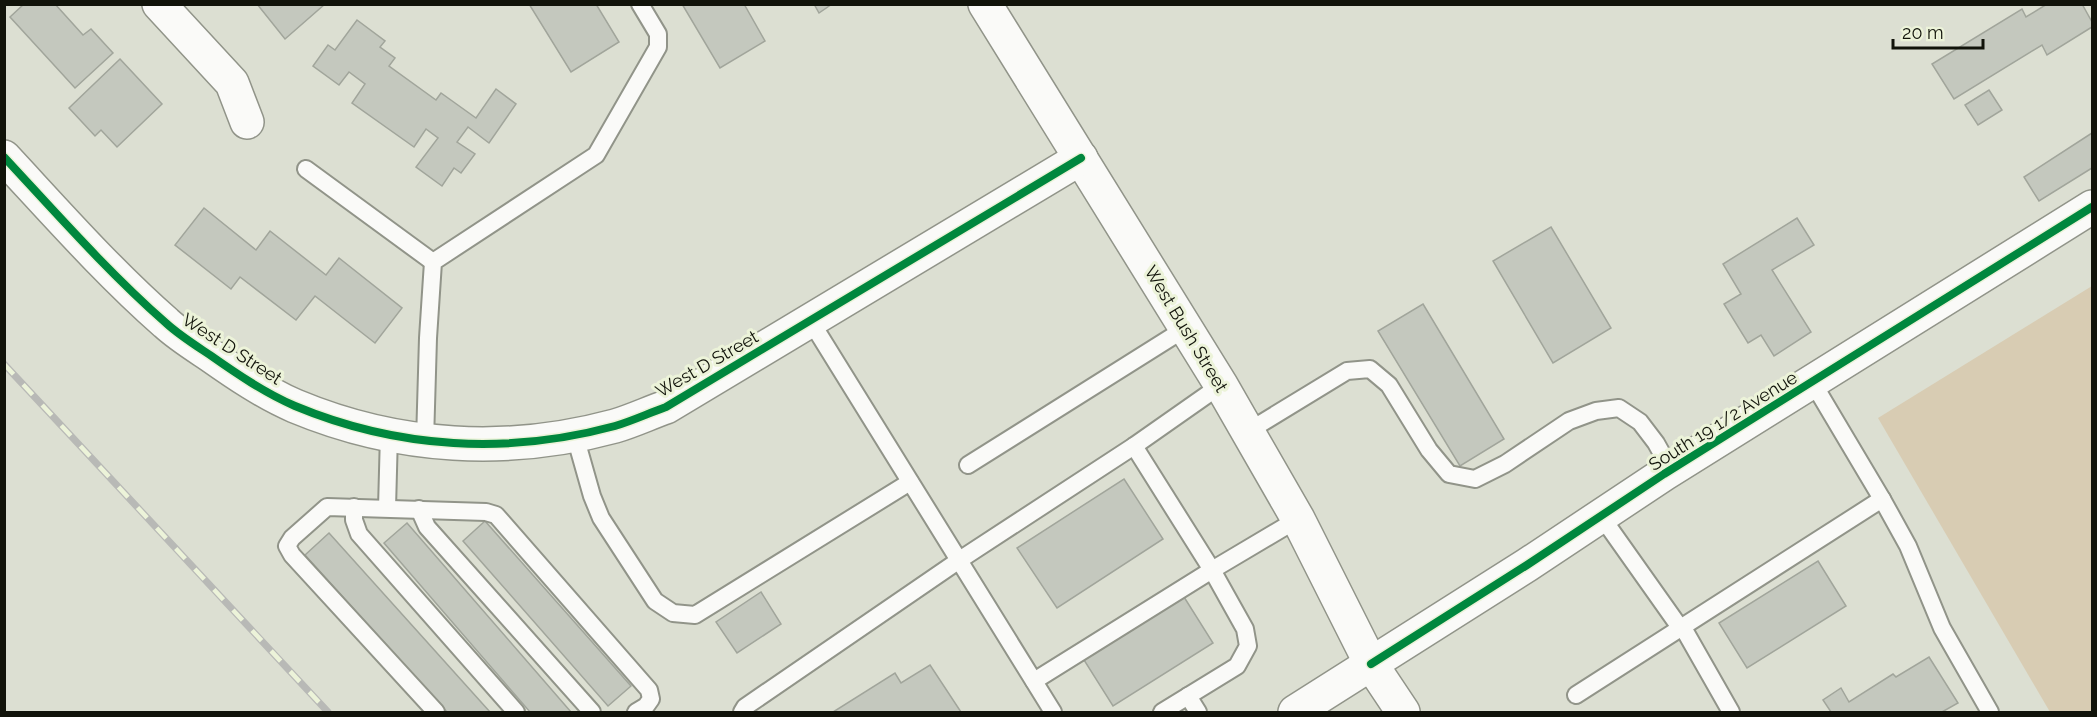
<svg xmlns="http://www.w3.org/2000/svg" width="2097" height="717" font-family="Raleway,sans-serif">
	<rect width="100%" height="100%" fill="#dcdfd2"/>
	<path fill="#d8ccb3" d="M2092,286V712H2050L1878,418Z"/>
	<g fill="#c4c8be" stroke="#a1a59b" stroke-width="1.5">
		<path d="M24,4H55L83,35L91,29L113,53L75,88L10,17Z"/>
		<path d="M257,4H325L285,39Z"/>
		<path d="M529,4H596L619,42L571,72Z"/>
		<path d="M682,4H744L765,41L720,68Z"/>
		<path d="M814,4H832L819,13Z"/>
		<path d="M2047,4H2082L2092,22V27L2047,55L2042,45L1954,99L1932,64L2022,9L2026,17Z"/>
		<path d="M357,20L385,41L380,47L395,58L389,66L436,100L441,93L476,118L496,89L516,104L489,143L468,127L457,142L475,154L461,173L454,168L442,186L416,167L438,138L426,129L414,147L352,103L365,84L349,72L339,85L313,66L328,45L335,50Z"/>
		<path d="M120,59L162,104L117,147L101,130L95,136L69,108Z"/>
		<path d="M1989,90L2002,110L1978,125L1965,105Z"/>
		<path d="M2092,133V168L2039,201L2024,177Z"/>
		<path d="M204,208L256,250L270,231L326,275L339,258L402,308L375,343L315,296L296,320L240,277L231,289L175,245Z"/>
		<path d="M1797,218L1814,245L1772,270L1811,332L1774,356L1761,335L1748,343L1724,304L1741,294L1723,264Z"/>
		<path d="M1551,227L1611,328L1553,363L1493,261Z"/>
		<path d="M1423,304L1504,439L1460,466L1378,331Z"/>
		<path d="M1124,479L1163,539L1057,608L1017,548Z"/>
		<path d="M485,521L631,686L608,706L463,541Z"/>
		<path d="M407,523L571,712H530L384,543Z"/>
		<path d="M329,533L490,712H447L305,555Z"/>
		<path d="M1818,561L1846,606L1747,668L1719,623Z"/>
		<path d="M761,592L781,624L737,653L716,622Z"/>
		<path d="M1184,597L1213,643L1113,706L1084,660Z"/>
		<path d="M1929,657L1958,703L1942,712H1831L1823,700L1841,688L1849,702L1893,674L1896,677Z"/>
		<path d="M930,665L961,712H833L895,673L901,683Z"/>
	</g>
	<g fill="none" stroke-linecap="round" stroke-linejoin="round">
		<defs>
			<g id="lane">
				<path d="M306,169L433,262"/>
				<path d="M810,320L1053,712"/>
				<path d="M1813,383L1882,499L1908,546L1942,628L1990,712"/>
				<path d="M1247,432L1347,371L1370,369L1389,385L1429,450L1449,474L1475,479L1505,464L1569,421L1596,411L1619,408L1640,422L1656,443L1671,470"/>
				<path d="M575,436L592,496L601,518L655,601L673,613L695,615L910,482"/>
				<path d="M425,441L428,338L433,262L596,155L658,47V34L640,4"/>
				<path d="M968,465L1186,328"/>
				<path d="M354,507V520L359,534L516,712"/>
				<path d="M387,508L389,434"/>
				<path d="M419,509L427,527L592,712"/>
				<path d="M1601,516L1681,629L1686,633L1731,712"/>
				<path d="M1034,681L1212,570L1134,446"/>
				<path d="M1576,695L1882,499"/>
				<path d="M1188,696L1198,712"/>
				<path d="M436,712L292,555L287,546L292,538L327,507L486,512L496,515L649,690L651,699L646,706L636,712"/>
				<path d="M742,712L745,707L958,561L1134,446L1221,385"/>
				<path d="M1162,712L1237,666L1248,646L1245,629L1212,570L1298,519"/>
			</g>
			<path id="street" d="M159,4L232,83L247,122"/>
			<g id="secondary">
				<path d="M985,4L1221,385L1298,519L1371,664L1403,712"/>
				<path d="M4,157C57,214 108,272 166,323C179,335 195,345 210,355C237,374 265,393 295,406C398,449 508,455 615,426C632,421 649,413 666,407L1081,158"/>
				<path d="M1295,712L1527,565L1664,474L2092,207"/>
			</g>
		</defs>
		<use href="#lane" stroke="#919489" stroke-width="20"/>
		<use href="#street" stroke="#919489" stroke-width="36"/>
		<use href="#secondary" stroke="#919489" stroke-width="36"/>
		<use href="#lane" stroke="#fafaf8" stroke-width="16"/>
		<use href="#street" stroke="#fafaf8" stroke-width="33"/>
		<use href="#secondary" stroke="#fafaf8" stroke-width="33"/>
		<defs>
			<path id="rail" d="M4,364L328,712"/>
		</defs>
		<use href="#rail" stroke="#b8b9b6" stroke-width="7"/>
		<use href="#rail" stroke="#ecf3d9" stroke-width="4.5" stroke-dasharray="14" stroke-linecap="butt"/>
		<defs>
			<g id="cycleway">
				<path d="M4,157C57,214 108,272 166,323C179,335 195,345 210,355C237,374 265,393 295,406C398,449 508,455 615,426C632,421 649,413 666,407L1081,158"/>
				<path d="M1371,664L1527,565L1664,474L2092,207"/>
			</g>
		</defs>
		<use href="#cycleway" stroke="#ecf3d9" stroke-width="11"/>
		<use href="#cycleway" stroke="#00873e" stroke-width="8"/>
	</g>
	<g text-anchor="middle" stroke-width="6" stroke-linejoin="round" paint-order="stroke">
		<g font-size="18" fill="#11130a" stroke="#ecf3d9">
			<text transform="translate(1186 329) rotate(59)" y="6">West Bush Street</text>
			<text transform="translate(232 349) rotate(33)" y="6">West D Street</text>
			<text transform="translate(707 364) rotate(-30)" y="6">West D Street</text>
			<text transform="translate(1723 421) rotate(-32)" y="6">South 19 1/2 Avenue</text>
		</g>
	</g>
	<rect width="2097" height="717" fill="none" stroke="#11130a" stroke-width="12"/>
	<path d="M1893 39v9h90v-9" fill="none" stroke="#11130a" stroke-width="3"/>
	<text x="1902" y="39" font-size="18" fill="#11130a" stroke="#ecf3d9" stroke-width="4.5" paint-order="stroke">20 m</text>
</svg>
